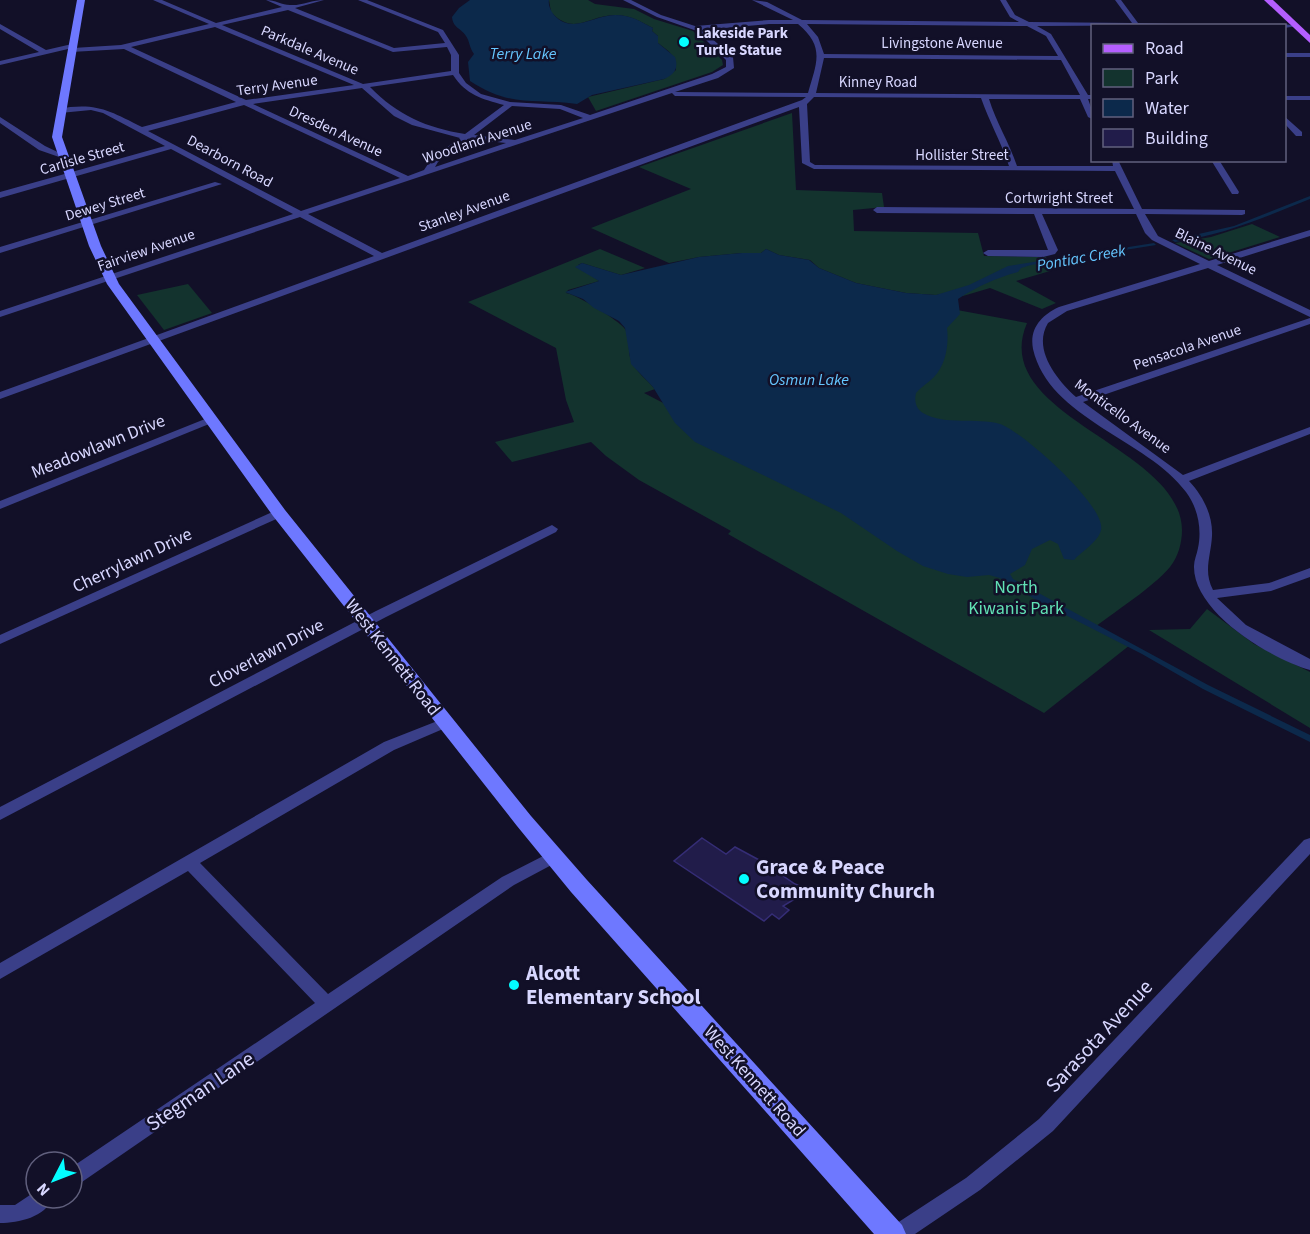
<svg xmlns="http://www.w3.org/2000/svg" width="1310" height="1234" font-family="'Source Sans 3',sans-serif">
	<rect width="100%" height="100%" fill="#121028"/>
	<g fill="#13332e">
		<path d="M549,0H588L595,4L634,9L654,19L693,31L722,60L723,65L712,72L596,111L588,97L664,79L676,70C677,55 668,51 658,43V36L652,31L653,28C641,22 631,15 615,15C589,15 574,37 551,12Z"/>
		<path d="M792,113L796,190L882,193L884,207L853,210L854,231L978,233L984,256L1046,257L1050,271L1016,281L1056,303L1042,309L990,288L963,296L951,292L936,295L906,293L856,283L819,268L810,260L779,255L766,249L761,253H742L699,257L669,263L591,228L691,189L639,167Z"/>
		<path d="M1252,224L1280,237L1209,259L1175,243L1211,237Z"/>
		<path d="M600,249L645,268L621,275L582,263L578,265L599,281L568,290L566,293C576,294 620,321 625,329C631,338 627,351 631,360C636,372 647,380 655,389L644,393L926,539L839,417L930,305L1027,323C987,416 1181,446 1182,530C1182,543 1178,557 1170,567C1152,588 1117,610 1095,627L1130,645L1044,713L728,534L731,531L639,480L606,456L591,442L512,462L495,442L574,422L566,400L556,348L468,302Z"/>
		<path d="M188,284L212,313L164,330L137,295Z"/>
		<path d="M1207,609L1254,644L1310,672V728L1149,630L1190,629Z"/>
	</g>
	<g fill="#0c294b">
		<path d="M470,0H549C548,4 550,10 554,15C572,35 594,15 615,15C632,15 641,22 653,28L652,31L658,36V43L675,57C679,69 674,74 664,79L592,95L577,104C533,98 511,108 470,81L468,62L474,54C469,47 470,42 466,36C461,28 453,28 452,17L459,8Z"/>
		<path d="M1310,196V199C1265,217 1223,235 1175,242L1172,240L1234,226Z"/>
		<path d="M1154,243L1156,245L1031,265L1021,268L1018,272C996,278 978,286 958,299L960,314L947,328C949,344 946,365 934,377C928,383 921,387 916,393C914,401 916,409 923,413C946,426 976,417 1000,424C1022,431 1107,507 1101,530C1099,541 1081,552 1074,560L1064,559L1058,544L1050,540L1032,549L1025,565L1010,574L1013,579L1208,685L1310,735V742L1203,689L1142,654L1036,600L1000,578L989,575L967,577L948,574L923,566L897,551L841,513L695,442L675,423L653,387L631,364L625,328L619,321L594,308L583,299L565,292L599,281L575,267L582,263L621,275L699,257L742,253H761L766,249L779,255L809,260L819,268L856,283L906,293L936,295L969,285L1008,266Z"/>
	</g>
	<path fill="#211c4a" stroke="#352d76" stroke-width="1.5" d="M702,838L726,854L735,847L761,861L795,884L810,890L783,906L789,910L779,919L772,914L764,921L674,861Z"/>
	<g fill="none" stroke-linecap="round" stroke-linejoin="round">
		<g fill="#3a3f88" fill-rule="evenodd">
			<path d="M153,0H162L216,23L282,7L266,0C275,0 282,5 290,5C301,6 312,0 324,0L295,8L394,48L445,43L438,32L358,0H367L443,30L459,55V73L466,83L481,94L510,102L561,105L590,115L712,74L726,67V60L697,31L657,17L623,0H631L661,15L695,26L769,20H793L752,0L767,2L802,20L1019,22L1010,17L1000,0H1006L1015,15L1029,22L1132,23L1115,0H1121L1138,23L1216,25L1037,26L1051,34L1088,95H1092V99H1088L1092,110V119L1088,117L1080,99H989C996,122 1009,142 1017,166H1113L1112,160H1118L1142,209L1245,210V214L1242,215L1145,214L1158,236L1209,261L1310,230V236L1217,265L1310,310V317L1208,268L1067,311L1048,323C1032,349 1057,380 1076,397L1310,318V324L1083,402L1183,475L1310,427V434L1189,481C1203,496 1213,515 1212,536C1211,556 1203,571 1213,590L1269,583L1310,568V577L1271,591L1217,598L1246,625L1310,659V670C1271,659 1193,612 1194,566C1194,560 1197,554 1198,548C1202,529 1198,508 1186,492C1147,439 1049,419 1033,349C1029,328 1042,315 1059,307L1200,264L1152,240L1145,233L1136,214H1042L1058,250L1055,254L1043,257L988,256L983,253L988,250H1048L1034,214L877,213L873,210L877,207L1134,209L1115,171L814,169L802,163L799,107L0,399V392L374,256L300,217L0,317V311L293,214L171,149L0,198V192L165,146L103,113L91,110L60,113H57V109C96,102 108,110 142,127L236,102L124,49L71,52L68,49L0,65V61L39,52L0,29V24L46,50L72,44L75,46L73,48L121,45L209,24ZM288,10L393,52L447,47L451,55V71L363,84L222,25ZM769,24H798C826,47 816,64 808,93L675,92L718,78L734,68L733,57L702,30ZM807,24L1027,26L1046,36L1058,56L824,54L818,37ZM215,27L354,85L246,100L131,47ZM824,58L1061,60L1080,95L816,93ZM453,75C466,95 482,99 504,105L465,134C427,128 397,115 370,87ZM362,88L394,116L412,125L460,138L432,158L424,170L408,176L253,104ZM672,93L675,96L806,97L802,100L382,253L308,214ZM814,97L981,98C989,121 1001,142 1009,166L815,165L810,162L807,104ZM244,105L400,178L301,211L148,131ZM512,106L560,109L583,118L515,140L474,135ZM468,139L506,143L435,167L438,162Z"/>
			<path d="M1284,24L1298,26L1284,28V26H1281Z"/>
			<rect x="1284" y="53" width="26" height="4"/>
			<rect x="1284" y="96" width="26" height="4"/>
			<path d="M1284,116L1302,132V136H1296L1284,123Z"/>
			<path d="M0,117L45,146L66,156L62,158L39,150L0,123Z"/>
			<path d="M1211,160H1219L1239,192L1238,194H1232Z"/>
			<path d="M215,182L222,184L0,253V247Z"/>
			<path d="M210,417L216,420L214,422L0,509V501Z"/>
			<path d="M279,509L283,510L285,513L283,516L0,644V635Z"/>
			<path d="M552,525L558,529L556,532L386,617L0,820V807L376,611Z"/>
			<path d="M445,718L450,720L452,723L450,726L394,750L200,863L328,994L502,877L553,851L559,853L561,857L559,861L514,885L79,1184L72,1187V1167L315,1003L188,871L0,979V963L384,742Z"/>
			<path d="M1310,838V854L1053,1131L980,1190L915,1234H888L891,1227L966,1178L1039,1119L1304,840Z"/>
			<path d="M36,1191V1198H53C45,1217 19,1223 0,1223V1205H15Z"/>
		</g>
		<path fill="#6e78ff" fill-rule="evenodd" d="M77,0H85L62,137L101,246L119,284L285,510L531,816L587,880L902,1225L906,1234H874L571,892L517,826L273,516L107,284L89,246L52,137Z"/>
		<path fill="#b45eff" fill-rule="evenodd" d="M1264,0H1273L1310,35V43Z"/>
	</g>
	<g fill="#03fdff" stroke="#121028" stroke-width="2">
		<circle cx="684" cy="42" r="6"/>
		<circle cx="744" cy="879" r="6"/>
		<circle cx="514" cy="985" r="6"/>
	</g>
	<g text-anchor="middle" stroke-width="5" stroke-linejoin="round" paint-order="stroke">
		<g font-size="15" font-weight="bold" fill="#d8d7ff" stroke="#121028" text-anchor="start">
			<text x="696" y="38">Lakeside Park<tspan x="696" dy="17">Turtle Statue</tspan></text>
		</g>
		<g font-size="15" fill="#d8d7ff" stroke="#121028">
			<text x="942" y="48">Livingstone Avenue</text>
			<text transform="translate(310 50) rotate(23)" y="5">Parkdale Avenue</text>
			<text x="878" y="87">Kinney Road</text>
			<text transform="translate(277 85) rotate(-8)" y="5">Terry Avenue</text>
			<text transform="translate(336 131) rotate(25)" y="5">Dresden Avenue</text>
			<text transform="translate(477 141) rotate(-18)" y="5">Woodland Avenue</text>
			<text x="962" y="160">Hollister Street</text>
			<text transform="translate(82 158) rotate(-16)" y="5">Carlisle Street</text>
			<text transform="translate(230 161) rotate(28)" y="5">Dearborn Road</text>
			<text x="1059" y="203">Cortwright Street</text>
			<text transform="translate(105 204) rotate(-17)" y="5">Dewey Street</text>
			<text transform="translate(464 211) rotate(-20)" y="5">Stanley Avenue</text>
			<text transform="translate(146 250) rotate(-19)" y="5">Fairview Avenue</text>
			<text transform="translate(1216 251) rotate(26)" y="5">Blaine Avenue</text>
			<text transform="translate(1187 347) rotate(-19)" y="5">Pensacola Avenue</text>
			<text transform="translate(1123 416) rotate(36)" y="5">Monticello Avenue</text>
		</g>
		<g font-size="16" font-style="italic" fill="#65c6ff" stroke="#121028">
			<text x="523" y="59">Terry Lake</text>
			<text transform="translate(1081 257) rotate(-10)" y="6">Pontiac Creek</text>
			<text x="809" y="385">Osmun Lake</text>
		</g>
		<g font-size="18" fill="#d8d7ff" stroke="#121028">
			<text transform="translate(98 446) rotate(-22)" y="6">Meadowlawn Drive</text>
			<text transform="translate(132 560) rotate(-25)" y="6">Cherrylawn Drive</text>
			<text transform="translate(266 653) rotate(-28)" y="6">Cloverlawn Drive</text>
			<text transform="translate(393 657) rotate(52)" y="6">West Kennett Road</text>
			<text transform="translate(755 1081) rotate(48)" y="6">West Kennett Road</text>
		</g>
		<g font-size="18" fill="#61e1b5" stroke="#121028">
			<text x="1016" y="593">North<tspan x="1016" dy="21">Kiwanis Park</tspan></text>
		</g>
		<g font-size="21" font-weight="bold" fill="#d8d7ff" stroke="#121028" text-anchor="start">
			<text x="756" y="874">Grace &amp; Peace<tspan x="756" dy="24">Community Church</tspan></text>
			<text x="526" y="980">Alcott<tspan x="526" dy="24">Elementary School</tspan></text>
		</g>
		<g font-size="21" fill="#d8d7ff" stroke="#121028">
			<text transform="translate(1099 1036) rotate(-47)" y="7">Sarasota Avenue</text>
			<text transform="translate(200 1091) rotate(-34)" y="7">Stegman Lane</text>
		</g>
	</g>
	<rect x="1091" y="24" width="195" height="138" fill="#121028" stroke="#61607e" stroke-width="1.5"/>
	<rect x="1103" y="44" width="30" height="9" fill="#b45eff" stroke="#61607e" stroke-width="1.5"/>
	<text x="1145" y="54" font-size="18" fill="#d8d7ff">Road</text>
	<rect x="1103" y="69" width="30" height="18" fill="#13332e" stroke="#61607e" stroke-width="1.5"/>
	<text x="1145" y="84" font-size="18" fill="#d8d7ff">Park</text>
	<rect x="1103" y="99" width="30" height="18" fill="#0c294b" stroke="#61607e" stroke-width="1.5"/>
	<text x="1145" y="114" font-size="18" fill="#d8d7ff">Water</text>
	<rect x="1103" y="129" width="30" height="18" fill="#211c4a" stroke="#61607e" stroke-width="1.5"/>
	<text x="1145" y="144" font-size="18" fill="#d8d7ff">Building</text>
	<g transform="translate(54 1180) rotate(228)"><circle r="28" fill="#121028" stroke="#61607e" stroke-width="1.5"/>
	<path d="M0-4.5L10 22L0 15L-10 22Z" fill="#03fdff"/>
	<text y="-9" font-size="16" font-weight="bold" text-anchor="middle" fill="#d8d7ff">N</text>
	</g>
</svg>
